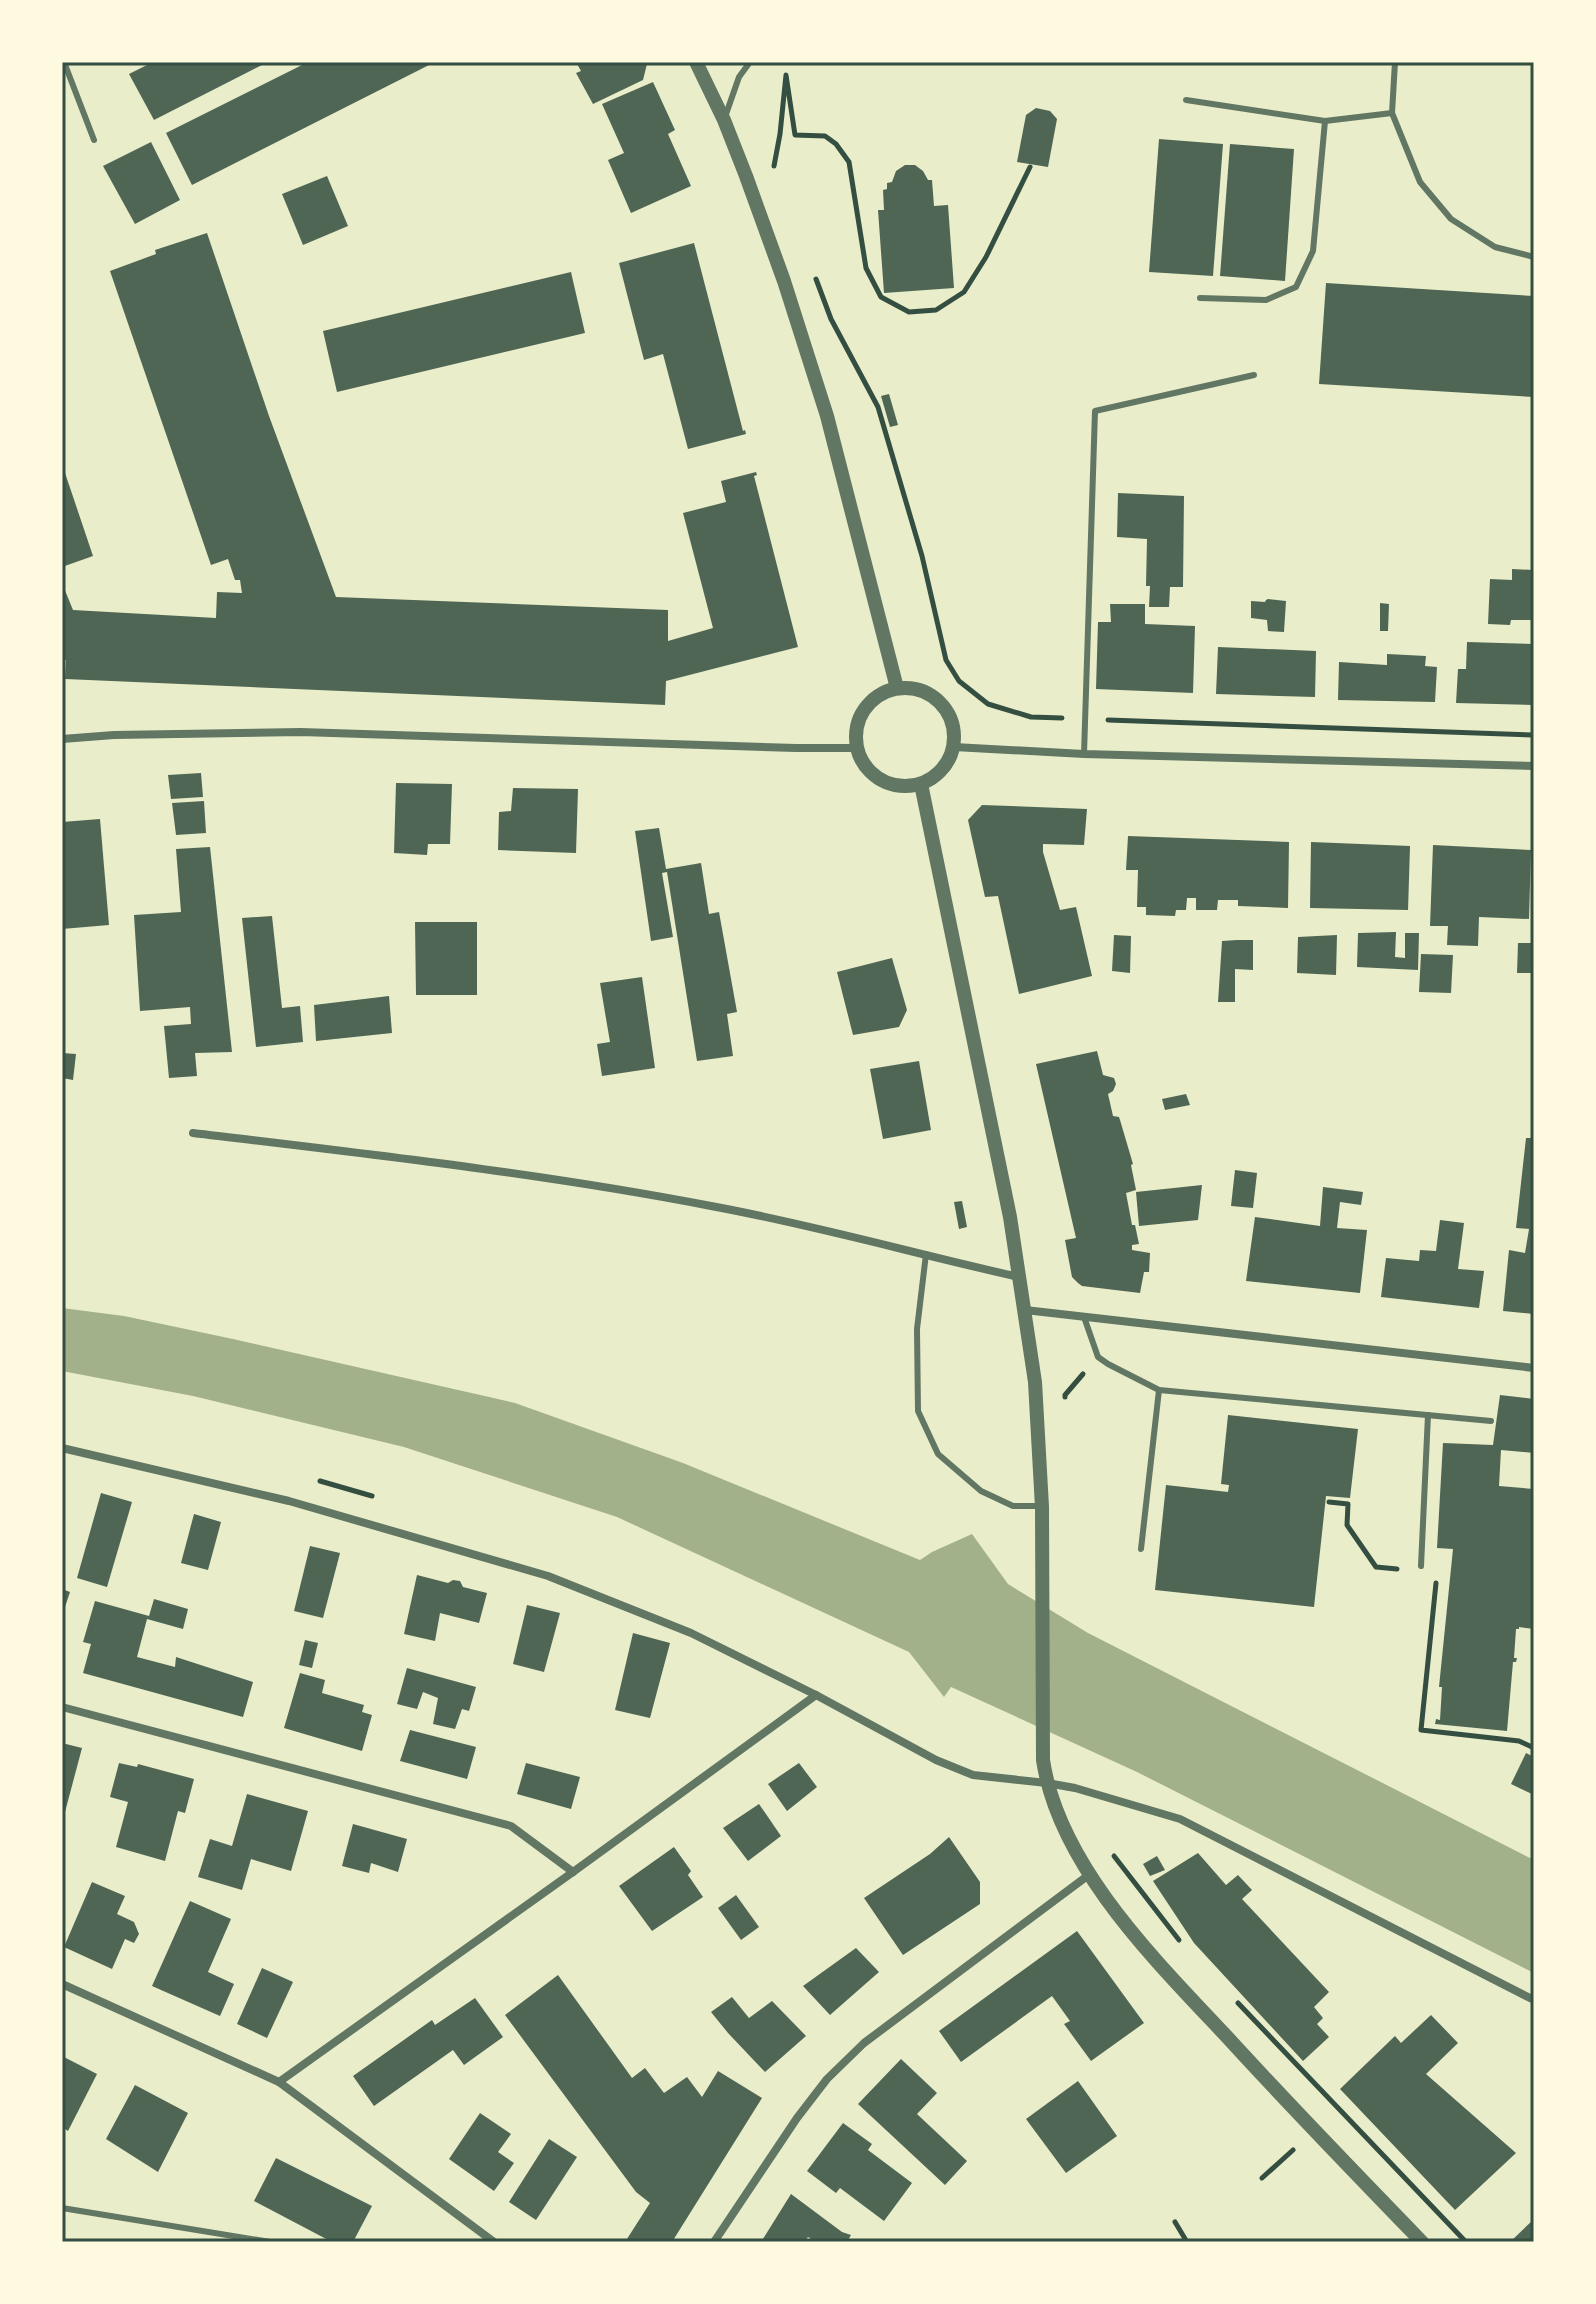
<svg xmlns="http://www.w3.org/2000/svg" width="1596" height="2304" font-family="Jost,sans-serif">
	<rect width="100%" height="100%" fill="#e9edc9"/>
	<path fill="#a3b18a" d="M62,1308L124,1316L233,1339L515,1403L683,1463L920,1560L932,1552L972,1534L1008,1584L1088,1633L1534,1860V1973L1137,1772L951,1687L944,1697L909,1652L617,1517L404,1447L193,1396L62,1371Z"/>
	<g fill="#4f6655">
		<path d="M153,62H268L154,120L129,74Z"/>
		<path d="M308,62H435L192,185L166,133Z"/>
		<path d="M576,62H646L647,64L643,80L593,104L576,73L581,71Z"/>
		<path d="M653,82L675,130L668,134L691,186L631,213L608,160L624,153L602,104Z"/>
		<path d="M1036,108L1050,111L1057,119L1048,167L1017,162L1026,115Z"/>
		<path d="M1159,139L1223,144L1213,276L1149,272Z"/>
		<path d="M151,142L180,200L135,224L103,166Z"/>
		<path d="M1230,144L1294,149L1285,281L1220,276Z"/>
		<path d="M905,165H915L923,171L928,180H932L934,206L948,205L954,288L884,293L878,210H884L883,190L887,189V183L892,182L896,171Z"/>
		<path d="M327,176L348,226L303,245L282,194Z"/>
		<path d="M207,233L269,416L336,597L668,610V641L713,628L683,513L726,502L721,481L756,472L757,475L754,476L798,647L666,681L665,705L65,679L66,660L62,659V583L73,610L216,618L217,592L242,593L240,580H235L228,559L211,565L110,271L156,254L155,250Z"/>
		<path d="M694,243L743,431L745,430L746,434L688,449L663,354L644,360L619,263Z"/>
		<path d="M571,272L585,333L337,392L323,331Z"/>
		<path d="M1326,283L1534,296V397L1319,384Z"/>
		<path d="M889,394L898,425L890,427L881,396Z"/>
		<path d="M62,464L93,556L62,567Z"/>
		<path d="M1118,493L1184,496L1183,587H1170L1169,607H1149L1150,586H1146L1147,539L1117,537Z"/>
		<path d="M1512,569L1534,570L1533,620H1511L1510,625L1488,624L1490,579L1512,580Z"/>
		<path d="M1268,599L1286,601L1284,632L1268,631L1267,620L1251,618V601L1265,602L1266,600Z"/>
		<path d="M1380,603L1389,604L1388,631H1380Z"/>
		<path d="M1110,604H1145V624L1195,626L1193,693L1096,689L1098,622H1111Z"/>
		<path d="M1467,642L1534,644V705L1456,703L1458,669H1466Z"/>
		<path d="M1218,647L1316,651L1315,697L1216,694Z"/>
		<path d="M1387,654L1426,656L1425,666L1437,667L1435,702L1338,700L1339,662L1387,665Z"/>
		<path d="M201,773L203,797L171,799L168,775Z"/>
		<path d="M396,783L452,784L450,844H428L427,855L394,853Z"/>
		<path d="M513,788L578,789L576,853L498,850L499,812L511,811Z"/>
		<path d="M204,801L206,833L176,835L172,803Z"/>
		<path d="M982,805L1087,809L1084,845L1043,844V852L1060,910L1076,907L1092,976L1019,994L998,896L985,897L968,820Z"/>
		<path d="M100,819L109,925L62,929V822Z"/>
		<path d="M659,828L666,869L701,863L709,914L719,912L737,1012L727,1014L733,1056L697,1061L667,872L662,873L673,937L651,941L635,831Z"/>
		<path d="M1128,836L1289,842L1288,908L1238,906V900H1218L1217,910H1196V898H1187L1186,910H1176L1175,916L1146,915V907H1137L1138,870H1126Z"/>
		<path d="M1311,842L1410,846L1408,910L1310,908Z"/>
		<path d="M1433,845L1531,850L1529,919L1479,917L1478,946L1447,945L1448,926H1430Z"/>
		<path d="M210,847L232,1052L195,1053L197,1076L169,1078L164,1026L191,1024L190,1007L140,1011L134,915L181,912L176,849Z"/>
		<path d="M272,916L282,1008L300,1006L303,1042L256,1047L242,918Z"/>
		<path d="M415,922H477V995H416Z"/>
		<path d="M1396,932L1395,957L1405,958V933H1419L1418,970L1357,967L1358,933Z"/>
		<path d="M1114,935L1131,936L1130,973L1112,971Z"/>
		<path d="M1337,935L1336,975L1297,973L1298,937Z"/>
		<path d="M1237,940H1253V970L1235,969V1002H1218L1222,941Z"/>
		<path d="M1518,943H1534V973H1517Z"/>
		<path d="M1421,954L1453,955L1451,993L1419,992Z"/>
		<path d="M892,958L907,1010L899,1027L853,1035L837,972Z"/>
		<path d="M642,977L655,1068L602,1076L597,1044L610,1042L600,983Z"/>
		<path d="M389,996L392,1033L316,1041L314,1005Z"/>
		<path d="M1097,1051L1103,1075L1114,1078L1116,1084L1113,1091L1108,1094L1113,1116L1119,1117L1120,1120L1133,1164L1131,1165L1136,1190L1126,1193L1132,1225H1135L1139,1244L1132,1245V1250L1150,1253L1149,1272H1144L1140,1293L1082,1286L1078,1283L1072,1277L1065,1240L1076,1238L1036,1064Z"/>
		<path d="M62,1053L76,1054L73,1080L62,1078Z"/>
		<path d="M919,1061L931,1130L883,1139L870,1069Z"/>
		<path d="M1186,1094L1190,1105L1165,1110L1162,1099Z"/>
		<path d="M1526,1138H1534V1314L1503,1311L1509,1250L1525,1253L1529,1229L1516,1228Z"/>
		<path d="M1235,1170L1257,1173L1253,1208L1231,1206Z"/>
		<path d="M1202,1185L1198,1220L1139,1226L1136,1192Z"/>
		<path d="M1323,1187L1363,1192L1361,1205L1340,1202L1337,1228L1367,1230L1360,1293L1246,1281L1255,1217L1320,1226Z"/>
		<path d="M962,1201L967,1227L959,1229L954,1202Z"/>
		<path d="M1440,1220L1464,1223L1458,1269L1484,1271L1479,1308L1381,1297L1386,1258L1419,1261L1420,1250L1436,1251Z"/>
		<path d="M1500,1395L1534,1399V1453L1501,1450L1499,1486L1534,1489V1629L1519,1627V1629H1516L1514,1658H1517L1516,1662H1513L1507,1731L1435,1724L1436,1719L1440,1720L1442,1687H1439L1453,1549L1437,1548L1443,1443L1493,1445Z"/>
		<path d="M1228,1415L1358,1429L1350,1498L1326,1496L1314,1607L1155,1590L1166,1485L1228,1492L1229,1485L1221,1484Z"/>
		<path d="M101,1493L132,1502L107,1587L77,1578Z"/>
		<path d="M194,1514L221,1522L208,1570L181,1563Z"/>
		<path d="M310,1546L340,1553L323,1618L294,1611Z"/>
		<path d="M417,1575L448,1583L453,1580L460,1581L463,1587L487,1593L479,1623L440,1613L435,1641L404,1634Z"/>
		<path d="M62,1589L70,1592L63,1613H62Z"/>
		<path d="M154,1599L188,1609L183,1629L147,1619L137,1657L175,1667L176,1657L253,1682L243,1717L83,1673L91,1644L83,1642L95,1601L149,1616Z"/>
		<path d="M527,1605L560,1613L544,1672L513,1664Z"/>
		<path d="M633,1633L670,1643L650,1718L615,1710Z"/>
		<path d="M305,1640L318,1643L312,1668L299,1665Z"/>
		<path d="M407,1668L476,1687L469,1711L462,1709L455,1729L433,1724L438,1698L423,1692L417,1709L397,1704Z"/>
		<path d="M300,1673L325,1680L322,1693L364,1705L362,1712L372,1715L362,1751L284,1728Z"/>
		<path d="M410,1730L476,1747L467,1779L400,1761Z"/>
		<path d="M62,1743L82,1748L65,1812L62,1811Z"/>
		<path d="M1526,1753L1534,1757V1795L1511,1784Z"/>
		<path d="M119,1763L137,1767L138,1764L194,1779L185,1813L178,1811L165,1861L116,1847L128,1802L110,1797Z"/>
		<path d="M526,1763L580,1777L571,1809L517,1794Z"/>
		<path d="M799,1763L817,1787L787,1811L768,1784Z"/>
		<path d="M247,1794L308,1811L291,1871L251,1859L242,1890L198,1877L210,1839L232,1846Z"/>
		<path d="M759,1804L781,1836L748,1861L723,1828Z"/>
		<path d="M353,1824L407,1839L398,1872L371,1863L369,1873L342,1866Z"/>
		<path d="M949,1837L980,1882V1904L903,1955L864,1898L930,1854Z"/>
		<path d="M674,1847L691,1871L688,1875L703,1897L652,1931L619,1886Z"/>
		<path d="M1198,1853L1226,1885L1238,1875L1252,1890L1242,1899L1329,1992L1314,2007L1323,2018L1317,2024L1329,2037L1303,2061L1194,1943L1153,1881Z"/>
		<path d="M1157,1856L1165,1870L1150,1876L1143,1864Z"/>
		<path d="M92,1882L125,1896L117,1914L134,1922L139,1934L134,1943L125,1939L112,1969L64,1947Z"/>
		<path d="M736,1895L759,1927L741,1940L718,1908Z"/>
		<path d="M190,1901L231,1919L208,1972L234,1984L220,2016L152,1986Z"/>
		<path d="M1077,1931L1144,2023L1091,2061L1064,2024L1070,2021L1052,1996L961,2062L939,2031Z"/>
		<path d="M856,1948L879,1972L830,2015L803,1986Z"/>
		<path d="M262,1968L293,1982L267,2038L237,2024Z"/>
		<path d="M558,1975L632,2078L645,2068L664,2093L687,2077L702,2097L718,2071L762,2098L672,2242H625L650,2203L636,2192L505,2015Z"/>
		<path d="M732,1997L749,2018L772,2001L806,2036L765,2072L728,2033L711,2012Z"/>
		<path d="M475,1998L503,2037L464,2065L453,2050L374,2106L353,2076L432,2020L435,2025Z"/>
		<path d="M1431,2015L1458,2043L1426,2074L1516,2153L1455,2210L1340,2089L1395,2036L1401,2043Z"/>
		<path d="M62,2056L97,2074L68,2131L62,2127Z"/>
		<path d="M901,2059L937,2093L917,2114L967,2161L945,2185L858,2104Z"/>
		<path d="M1078,2081L1117,2136L1066,2173L1026,2119Z"/>
		<path d="M135,2085L188,2113L158,2172L106,2139Z"/>
		<path d="M480,2113L511,2134L498,2152L514,2163L494,2191L449,2159Z"/>
		<path d="M843,2123L872,2144L868,2150L912,2183L884,2221L840,2188L836,2193L807,2171Z"/>
		<path d="M549,2139L577,2157L536,2220L509,2202Z"/>
		<path d="M276,2158L372,2206L353,2242H332L254,2201Z"/>
		<path d="M791,2194L842,2232L851,2235L847,2242H816L808,2237L804,2242H761Z"/>
		<path d="M1534,2219V2242H1510Z"/>
	</g>
	<g fill="none" stroke-linecap="round" stroke-linejoin="round">
		<g stroke="#344e41" stroke-width="5">
			<path d="M774,166L780,134L786,75L795,135L825,136L836,144L849,162L866,268L881,297L909,312L936,310L964,292L986,257L1030,167"/>
			<path d="M816,279L831,319L878,407L922,556L946,660L959,681L988,704L1031,717L1062,718"/>
			<path d="M1108,720L1534,735"/>
			<path d="M1065,1397V1395L1083,1374"/>
			<path d="M320,1481L372,1496"/>
			<path d="M1329,1502L1348,1504L1347,1525L1376,1567L1397,1569"/>
			<path d="M1436,1583L1421,1730L1519,1741L1534,1748"/>
			<path d="M1114,1856L1179,1940"/>
			<path d="M1238,2003L1466,2242"/>
			<path d="M1262,2178L1293,2150"/>
			<path d="M1175,2222L1187,2242"/>
		</g>
		<g stroke="#617663" stroke-width="6">
			<path d="M64,62L94,140"/>
			<path d="M1395,62L1392,113L1420,182L1451,219L1495,247L1534,257"/>
			<path d="M1186,100L1325,121L1392,113"/>
			<path d="M725,117L739,77L750,62"/>
			<path d="M1200,298L1266,300L1296,287L1313,251L1325,121"/>
			<path d="M1084,754L1095,411L1254,375"/>
			<path d="M926,1254L917,1329L918,1411L938,1454L981,1491L1013,1506H1040"/>
			<path d="M1084,1317L1098,1357L1108,1364L1159,1390L1491,1421"/>
			<path d="M1141,1549L1159,1390"/>
			<path d="M1421,1566L1428,1415"/>
			<path d="M62,2208L270,2242"/>
		</g>
		<g stroke="#617663" stroke-width="8">
			<path d="M62,739L114,735L301,732L796,748H856"/>
			<path d="M954,747L1084,754L1534,766"/>
			<path d="M193,1133C367,1154 540,1173 711,1206C815,1225 916,1254 1019,1277"/>
			<path d="M1025,1310L1534,1368"/>
			<path d="M62,1448L289,1501L548,1576L691,1633L816,1695L936,1760L973,1775L1047,1783L1075,1788L1180,1819L1534,2000"/>
			<path d="M62,1707L511,1826L573,1872"/>
			<path d="M62,1984L279,2082L494,2242"/>
			<path d="M279,2082L573,1872L816,1695"/>
			<path d="M714,2242L797,2118L827,2079L864,2043L1090,1874"/>
		</g>
		<g stroke="#617663" stroke-width="14">
			<path d="M696,62L724,120L746,176L784,281L827,416L897,688"/>
			<circle cx="905" cy="737" r="49"/>
			<path d="M921,784L1010,1217L1035,1382L1042,1507L1043,1760C1059,1867 1158,1963 1229,2039C1292,2108 1357,2175 1422,2242"/>
		</g>
	</g>
	<rect width="1596" height="2304" fill="none" stroke="#fefae0" stroke-width="128"/>
	<rect x="64" y="64" width="1468" height="2176" fill="none" stroke="#344e41" stroke-width="3"/>
</svg>
